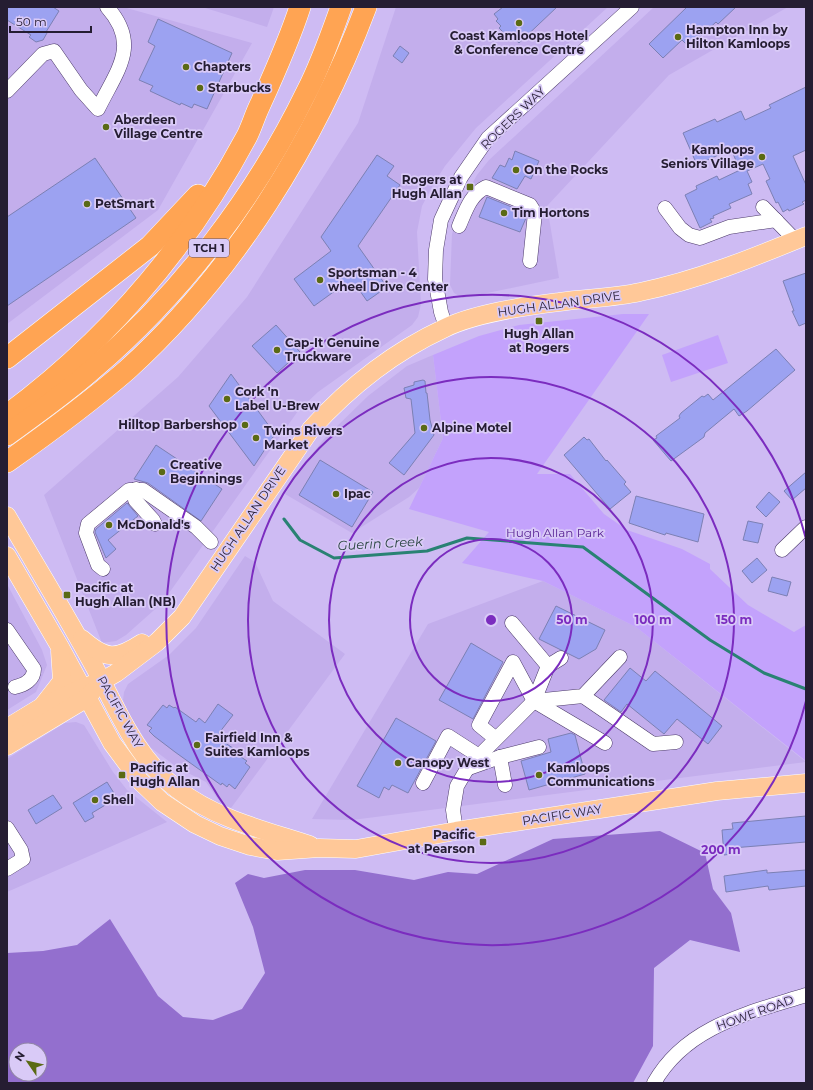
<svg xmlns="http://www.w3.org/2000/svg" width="813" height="1090" font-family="Montserrat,sans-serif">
	<rect width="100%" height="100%" fill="#cebbf3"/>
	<g fill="#c3aeec">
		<path d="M7,7H123L252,43L158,210L7,324Z"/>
		<path d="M202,7H274L267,27Z"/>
		<path d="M396,7H608L476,128L445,166L433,185L422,206L417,232L421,304L418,317L412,325L318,392L298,411L162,603L126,635L116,641L102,643L44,495L178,377L247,297L358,123Z"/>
		<path d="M654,7H788L669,75L547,206L559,278L463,298L454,293L450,285L452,234L466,194L477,175L489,160Z"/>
		<path d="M433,355L443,438L419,488L409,497L352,533L285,494L305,463L324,439L368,396L407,366Z"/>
		<path d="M245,556L255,562L273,601L345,654L231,808L220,802L206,782L178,768L150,747L129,714L123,700L124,692L128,684L169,655L196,628Z"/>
		<path d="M543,581L636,627L806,762L352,820L312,819L428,624Z"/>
		<path d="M7,584L42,650L47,665L36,692L7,710Z"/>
		<path d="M76,722L84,725L113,772L127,790L167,822L7,892V759L65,723Z"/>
	</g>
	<g fill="#c3a2fc">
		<path d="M623,314H649L537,474H570L604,514L627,530L682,549L710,564V569L748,605L794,632L806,625V761L636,627L543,581L462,563L489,532L409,509L443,438L433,355L479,336L519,325Z"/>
		<path d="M718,335L728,363L671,382L662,355Z"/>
	</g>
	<path fill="#936fce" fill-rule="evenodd" d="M660,831L705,853L713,889L731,913L740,952L690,940L654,968L653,1046L633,1083H7V953L43,951L77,945L110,919L158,996L183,1017L213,1020L242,1009L265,973L253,927L235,883L248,874L264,878L305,870H355L414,880L448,872L477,874L553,839ZM16,1050H40V1074H16Z"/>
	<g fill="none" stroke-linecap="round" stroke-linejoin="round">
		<path stroke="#298273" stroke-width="3" d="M284,519L300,540L334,558L427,551L467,538L583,547L710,640L764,673L806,689"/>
	</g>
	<g fill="#9ca2f1" stroke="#7c80b4">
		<path d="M7,7H53L59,11L46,32L47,33L43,40L36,42L29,37L31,35L7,20Z"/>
		<path d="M503,7H557L519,43L509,34L507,36L499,28L501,26L496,21L498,19L494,14Z"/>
		<path d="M687,7H736L718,24L716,22L689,47L682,40L663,58L649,44Z"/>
		<path d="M158,19L232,53L207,109L194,104L192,108L181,103L180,105L150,91L153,86L139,80L155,46L148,42Z"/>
		<path d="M400,46L409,53L402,63L393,56Z"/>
		<path d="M806,87V150L793,156L806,185V200L802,202L804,204L789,211L788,209L783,212L778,202L776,203L766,181L770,179L763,164L747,171L752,182L748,184L752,194L729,204L731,208L713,216L714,218L710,219L712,222L700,228L685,195L697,189L696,186L717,176L719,180L740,170L731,149L697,165L683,133L715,119L717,122L741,111L745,120L771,108L769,105Z"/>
		<path d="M515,151L539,161L531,179L525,176L517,189L492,178L500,165L505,167L509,158L512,160Z"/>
		<path d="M377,155L394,166L387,176L400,185L358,246L387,287L367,301L355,284L342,292L339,288L314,306L294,279L331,251L321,237Z"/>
		<path d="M95,158L136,218L7,306V217Z"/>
		<path d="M487,197L524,212L526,218L520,232L479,217Z"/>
		<path d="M806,273V323L799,326L792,311H794L783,281Z"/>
		<path d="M276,325L300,352L277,373L252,346Z"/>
		<path d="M776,349L795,370L747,411L739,416L734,409L705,433L704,437L671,461L653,440L657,438L656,436L680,418L679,416L681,413L702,396L704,397L708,394L713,400Z"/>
		<path d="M231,374L275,434L254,466L209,406Z"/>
		<path d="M423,380L425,381L426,393H427L430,420L434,435L404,475L389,463L415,433L411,399L406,398L404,388L414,385V382Z"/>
		<path d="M584,437L587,440L589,439L606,461L607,460L626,482L624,484L631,492L610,509L564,455Z"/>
		<path d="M156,445L222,489L201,521L148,483L134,479Z"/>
		<path d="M320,460L373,492L352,527L299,495Z"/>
		<path d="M806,472V488L792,500L784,491Z"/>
		<path d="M769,492L780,502L766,517L756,507Z"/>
		<path d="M636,496L704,514L698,542L666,533L665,535L629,523Z"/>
		<path d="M127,503L138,516L108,540L116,549L106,558L95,532L96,529Z"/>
		<path d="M748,521L763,524L758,543L743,540Z"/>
		<path d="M757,558L767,570L752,583L742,571Z"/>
		<path d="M772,577L791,582L787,596L768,591Z"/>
		<path d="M556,606L605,630L596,649L579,659L539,639Z"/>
		<path d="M471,643L503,662L473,719L439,700Z"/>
		<path d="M630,668L646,681L655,671L722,726L708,744L677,719L664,734L627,704L621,712L604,700Z"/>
		<path d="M218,704L233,715L219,733L224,737L221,740L243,755L241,757L247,761L245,763L250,767L235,789L229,784L227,787L222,783L221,785L175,752L154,736L149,731L152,728L147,725L163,705L167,708L169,705L174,708L175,707L196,722L199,718L205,723Z"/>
		<path d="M396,718L436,741L408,793L392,785L389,790L384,787L379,798L357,786Z"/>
		<path d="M571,733L575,735L585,774L529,790L521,761L551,752L548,739Z"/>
		<path d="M107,782L117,798L92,813L94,817L85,822L73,803Z"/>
		<path d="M53,795L62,808L36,824L28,810Z"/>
		<path d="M806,816V842L732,848V854L724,855L722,830L733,829L732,823Z"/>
		<path d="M767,870V873L806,870V886L769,890L768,886L726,892L724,876Z"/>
	</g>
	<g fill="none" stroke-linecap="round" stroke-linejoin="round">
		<defs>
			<g id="minor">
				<path d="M7,91L43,54L54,51L81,90L98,109C117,70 141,45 107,7"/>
				<path d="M763,207L795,240"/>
				<path d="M665,208L680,228L689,235L700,238L729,227L776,220"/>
				<path d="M459,226C466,210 470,195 486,187L530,205L535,213L530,261"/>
				<path d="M446,327L441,312L435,279L436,250L441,220L461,177L488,138L632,7"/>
				<path d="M136,489L135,500L153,520L155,524"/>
				<path d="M782,550L806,527"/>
				<path d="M103,569L98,565L86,533L88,524L129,490H143L196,527L211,542"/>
				<path d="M7,630L34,669C34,680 24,685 15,687"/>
				<path d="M548,666L561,658"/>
				<path d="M583,696L653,744L676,742"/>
				<path d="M534,701L583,696L620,657"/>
				<path d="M495,738L479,725L513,662L534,701L605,743"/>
				<path d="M500,757L505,785"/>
				<path d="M469,768L500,757L539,747"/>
				<path d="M423,783L448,736L479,756"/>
				<path d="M7,828L21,850L23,859L7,869"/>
				<path d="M456,831L453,810L457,786L467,769L479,756L534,701L548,666L512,623"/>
				<path d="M654,1083C686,1026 749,1013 806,995"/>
			</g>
			<g id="major">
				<path d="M7,516C36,566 67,616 95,668C118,711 136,758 177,789C216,819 264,830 310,845"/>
				<path d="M7,556L60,647L112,743L140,781L162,802L195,824L220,836L250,846L277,851L319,848L356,849L456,831L717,791L806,783"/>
				<path d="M82,639C106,660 116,660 142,643"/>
				<path d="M44,704L62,681L60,651"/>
				<path d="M7,728L43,706L82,688L102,681L116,673L157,642L182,617L311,429C349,387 393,352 445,328C476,313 525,306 559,302C586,298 614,298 640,292C698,280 752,258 806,236"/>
				<path d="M7,746L87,698L92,692"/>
			</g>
			<g id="highway">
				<path d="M7,358L150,246L198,195"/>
				<path d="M7,415C108,340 188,247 247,136C252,126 255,115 260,105C275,72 289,41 300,7"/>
				<path d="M7,435C36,414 66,393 93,369C182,293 256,196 307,91C321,64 331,35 341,7"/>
				<path d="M7,462C48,433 89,403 127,370C234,273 315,142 366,7"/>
			</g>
		</defs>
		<use href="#minor" stroke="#4c3a69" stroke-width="15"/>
		<use href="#major" stroke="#fff" stroke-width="19"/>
		<use href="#highway" stroke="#fff" stroke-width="22"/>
		<use href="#minor" stroke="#fff" stroke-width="14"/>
		<use href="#major" stroke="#ffc898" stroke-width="18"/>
		<use href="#highway" stroke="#ffa453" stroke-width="21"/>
	</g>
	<g fill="none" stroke="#7b2cbf" stroke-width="2">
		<circle cx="491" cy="620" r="81"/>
		<circle cx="491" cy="620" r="162"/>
		<circle cx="491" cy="620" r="243"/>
		<path d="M806 701A325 325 0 1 1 806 539"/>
	</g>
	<g fill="#5a6a14" stroke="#d9caf7" stroke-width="1.5">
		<circle cx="519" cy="23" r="4"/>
		<circle cx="678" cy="37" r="4"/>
		<circle cx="186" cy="67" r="4"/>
		<circle cx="200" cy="88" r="4"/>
		<circle cx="106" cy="127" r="4"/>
		<circle cx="762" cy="157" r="4"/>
		<circle cx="516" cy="170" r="4"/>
		<rect x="466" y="183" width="8" height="8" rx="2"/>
		<circle cx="87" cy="204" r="4"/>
		<circle cx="504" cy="213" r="4"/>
		<circle cx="320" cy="280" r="4"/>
		<rect x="535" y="317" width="8" height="8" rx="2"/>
		<circle cx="277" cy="350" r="4"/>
		<circle cx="227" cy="399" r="4"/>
		<circle cx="245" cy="425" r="4"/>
		<circle cx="424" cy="428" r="4"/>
		<circle cx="256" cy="438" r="4"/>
		<circle cx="162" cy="472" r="4"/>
		<circle cx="336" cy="494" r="4"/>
		<circle cx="109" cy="525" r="4"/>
		<rect x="63" y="591" width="8" height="8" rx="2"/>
		<circle cx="197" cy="745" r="4"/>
		<circle cx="398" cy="763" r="4"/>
		<rect x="118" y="771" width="8" height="8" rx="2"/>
		<circle cx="539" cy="775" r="4"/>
		<circle cx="95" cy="800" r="4"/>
		<rect x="479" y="838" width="8" height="8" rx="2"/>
	</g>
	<g text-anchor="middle" stroke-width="3.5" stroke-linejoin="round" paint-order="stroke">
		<rect fill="#d9caf7" stroke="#5b516d" stroke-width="1" x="189" y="239" width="40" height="18" rx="3"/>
		<g font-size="11" font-weight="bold" fill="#251d32">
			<text x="209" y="252">TCH 1</text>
		</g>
		<g font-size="12" font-weight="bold" fill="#251d32" stroke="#d9caf7" text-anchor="start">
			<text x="686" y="34">Hampton Inn by<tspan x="686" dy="14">Hilton Kamloops</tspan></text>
			<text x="519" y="40" text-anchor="middle">Coast Kamloops Hotel<tspan x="519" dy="14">&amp; Conference Centre</tspan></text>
			<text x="194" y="71">Chapters</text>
			<text x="208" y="92">Starbucks</text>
			<text x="114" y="124">Aberdeen<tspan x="114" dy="14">Village Centre</tspan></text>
			<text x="754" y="154" text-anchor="end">Kamloops<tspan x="754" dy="14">Seniors Village</tspan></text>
			<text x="524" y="174">On the Rocks</text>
			<text x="462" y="184" text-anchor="end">Rogers at<tspan x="462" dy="14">Hugh Allan</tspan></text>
			<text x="95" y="208">PetSmart</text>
			<text x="512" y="217">Tim Hortons</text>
			<text x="328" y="277">Sportsman - 4<tspan x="328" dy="14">wheel Drive Center</tspan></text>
			<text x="539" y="338" text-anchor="middle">Hugh Allan<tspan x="539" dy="14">at Rogers</tspan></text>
			<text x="285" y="347">Cap-It Genuine<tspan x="285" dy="14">Truckware</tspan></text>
			<text x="235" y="396">Cork 'n<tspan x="235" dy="14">Label U-Brew</tspan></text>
			<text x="237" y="429" text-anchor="end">Hilltop Barbershop</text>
			<text x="432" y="432">Alpine Motel</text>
			<text x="264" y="435">Twins Rivers<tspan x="264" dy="14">Market</tspan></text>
			<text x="170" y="469">Creative<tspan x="170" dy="14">Beginnings</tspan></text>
			<text x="344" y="498">Ipac</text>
			<text x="117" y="529">McDonald's</text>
			<text x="75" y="592">Pacific at<tspan x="75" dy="14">Hugh Allan (NB)</tspan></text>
			<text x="205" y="742">Fairfield Inn &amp;<tspan x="205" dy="14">Suites Kamloops</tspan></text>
			<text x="406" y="767">Canopy West</text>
			<text x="130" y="772">Pacific at<tspan x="130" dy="14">Hugh Allan</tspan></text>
			<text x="547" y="772">Kamloops<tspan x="547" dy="14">Communications</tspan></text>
			<text x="103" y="804">Shell</text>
			<text x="475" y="839" text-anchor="end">Pacific<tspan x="475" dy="14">at Pearson</tspan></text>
		</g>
		<g font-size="12" fill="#251d32" stroke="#d9caf7">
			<text transform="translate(513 118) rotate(-44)" y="4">ROGERS WAY</text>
			<text transform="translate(559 304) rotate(-8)" y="4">HUGH ALLAN DRIVE</text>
			<text transform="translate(248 519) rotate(-56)" y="4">HUGH ALLAN DRIVE</text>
			<text transform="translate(120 712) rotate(61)" y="4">PACIFIC WAY</text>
			<text transform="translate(562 815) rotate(-9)" y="4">PACIFIC WAY</text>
			<text transform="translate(755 1013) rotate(-20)" y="4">HOWE ROAD</text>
		</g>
		<g font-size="12" fill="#592495" stroke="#d9caf7">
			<text x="555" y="537">Hugh Allan Park</text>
		</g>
		<g font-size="13" font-style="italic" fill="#29443f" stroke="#d9caf7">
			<text transform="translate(380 543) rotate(-3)" y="5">Guerin Creek</text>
		</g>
	</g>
	<circle cx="491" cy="620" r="6" fill="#7b2cbf" stroke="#d9caf7" stroke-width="2"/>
	<g font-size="12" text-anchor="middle" font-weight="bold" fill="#7b2cbf" stroke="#d9caf7" stroke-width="3.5" stroke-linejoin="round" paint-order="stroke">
		<text x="572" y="624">50 m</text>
		<text x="653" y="624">100 m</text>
		<text x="734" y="624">150 m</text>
		<text x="721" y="854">200 m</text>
	</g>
	<rect width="813" height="1090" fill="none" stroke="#251d32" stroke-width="16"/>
	<g transform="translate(28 1062) rotate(304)"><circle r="19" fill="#d9caf7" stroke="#9185a8"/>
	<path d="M0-3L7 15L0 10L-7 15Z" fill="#5a6a14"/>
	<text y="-6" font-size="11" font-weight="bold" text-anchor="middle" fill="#251d32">N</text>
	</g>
	<path d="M10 26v6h81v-6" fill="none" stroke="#251d32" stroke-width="2"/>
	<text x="16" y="26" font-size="12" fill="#251d32" stroke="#d9caf7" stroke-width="3" paint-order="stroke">50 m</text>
</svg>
